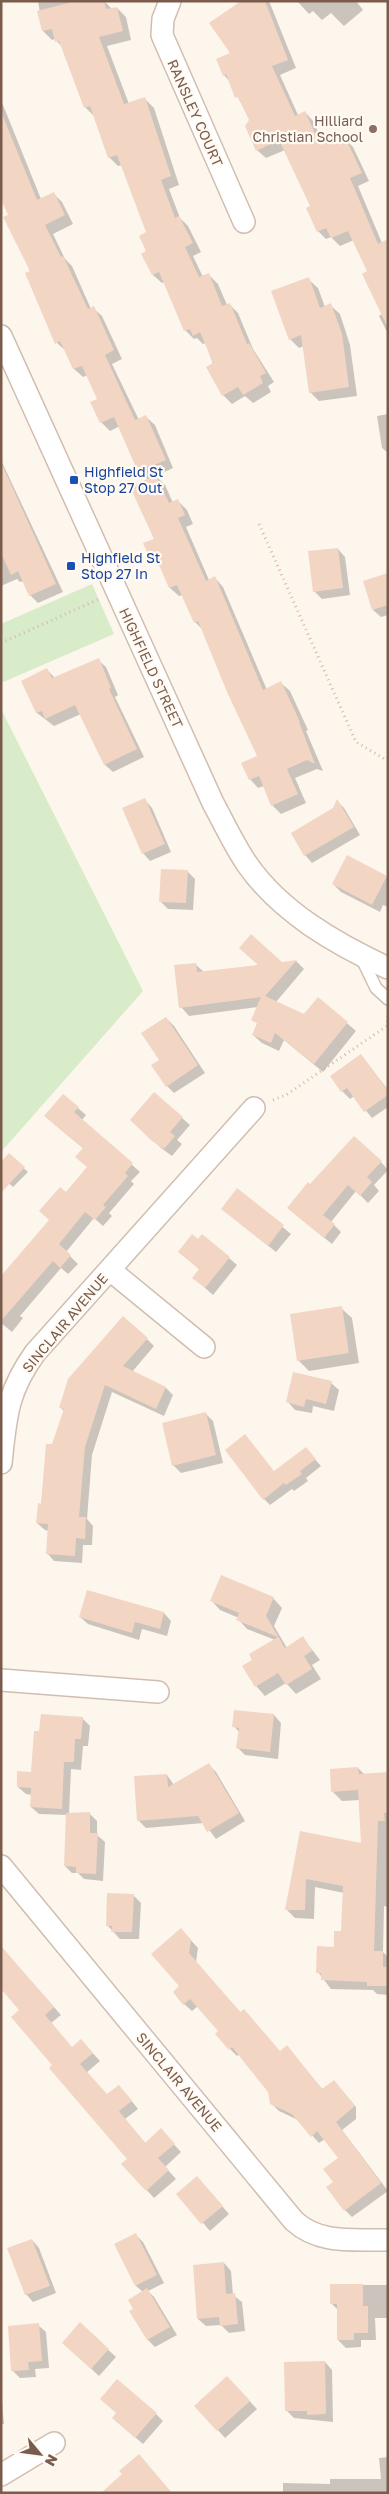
<svg xmlns="http://www.w3.org/2000/svg" width="389" height="2494" font-family="'Golos Text',sans-serif">
	<rect width="100%" height="100%" fill="#fdf6ec"/>
	<g fill="#d8ecc9">
		<path d="M92,584L114,634L1,683V624Z"/>
		<path d="M1,709L143,991L1,1152Z"/>
	</g>
	<g fill="#0003">
		<path d="M38,1H104L112,9L117,8L126,17L131,40L107,46L129,104L145,99L154,108L179,185L169,189L180,218L188,226L201,252L193,256L203,277L209,275L218,284L227,305L229,304L238,313L253,349L274,382L268,386L271,392L253,403L245,396L232,404L223,395L206,343L203,344L197,338L194,339L185,330L165,282L162,283L153,275L148,252L147,233L122,165L118,166L109,157L94,116L85,107L63,48L55,39L52,40L43,31Z"/>
		<path d="M244,1H269L296,68L280,75L298,115L305,112L313,121L322,140L334,134L341,141L345,139L353,147L369,181L358,186L382,243L388,245V334L379,316L382,314L369,271L354,240L340,246L331,237L326,239L318,231L312,207L285,150L266,158L257,150L250,120L230,82L224,75L231,54Z"/>
		<path d="M297,1H356L363,10L344,26L331,13L322,20L313,11L309,14Z"/>
		<path d="M1,100L41,199L53,193L62,202L73,224L53,234L65,259L72,266L91,309L93,308L102,316L122,359L112,364L139,420L146,417L155,425L173,468L156,476L165,485L173,503L178,501L187,510L193,524L186,527L209,580L215,578L223,587L267,690L281,683L290,691L308,730L306,731L323,771L317,769L295,778L306,803L281,814L272,805L264,786L258,788L250,779L259,757L203,630L195,622L183,595L179,596L170,588L162,568L152,560L155,539L148,480L139,471L120,426L110,431L101,422L99,399L88,375L83,377L74,369L66,351L57,343L1,195Z"/>
		<path d="M308,279L318,288L325,307L330,305L340,314L350,345L357,396L319,401L310,392L304,346L299,348L290,339Z"/>
		<path d="M388,414V453L382,448L377,416Z"/>
		<path d="M1,460L63,592L38,603L30,595L24,581L20,582L17,579L1,586Z"/>
		<path d="M338,549L345,557L350,595L322,599L314,591Z"/>
		<path d="M388,575V615L381,617L373,610Z"/>
		<path d="M98,660L106,667L118,695L115,697L144,757L113,772L105,765L81,714L54,726L37,713L22,682L47,670L55,678Z"/>
		<path d="M145,800L152,808L171,852L150,861L143,853Z"/>
		<path d="M337,801L344,808L360,835L312,863L305,855L292,834L334,809Z"/>
		<path d="M347,857L388,878V907L383,905L380,912L341,892L333,884Z"/>
		<path d="M188,872L195,879L193,910L168,909L160,901Z"/>
		<path d="M296,961L304,969L276,1002L304,1015L318,998L356,1031L323,1072L284,1040L279,1051L262,1043L253,1035L258,1024L253,1020L258,1007L189,1016L181,1007L195,964L204,972Z"/>
		<path d="M166,1018L174,1026L205,1073L174,1093L167,1086L161,1060Z"/>
		<path d="M361,1055L388,1090V1107L372,1118L354,1096L350,1099L342,1091Z"/>
		<path d="M78,1108L86,1115L82,1120L140,1172L131,1181L134,1184L109,1213L112,1216L103,1226L94,1218L66,1252L78,1264L68,1274L61,1268L20,1316L23,1318L12,1332L1,1323V1278L50,1221L66,1193L88,1167L84,1149L54,1124Z"/>
		<path d="M182,1118L190,1125L177,1140L182,1144L172,1156L161,1148L132,1120Z"/>
		<path d="M9,1155L28,1172L13,1187L1,1176Z"/>
		<path d="M381,1162L388,1170L374,1185L379,1191L368,1203L356,1191L331,1222L341,1232L332,1244L296,1215L310,1186Z"/>
		<path d="M238,1190L291,1234L276,1252L231,1216Z"/>
		<path d="M198,1240L229,1258L237,1265L213,1295L194,1278L200,1270L180,1252Z"/>
		<path d="M341,1308L352,1318L359,1363L309,1371L298,1360Z"/>
		<path d="M147,1339L154,1346L132,1372L166,1388L173,1395L164,1416L112,1392L92,1455L87,1519L93,1526L92,1545H83L82,1563L54,1561L47,1553L49,1531L45,1530L37,1523L53,1446L65,1412L60,1407Z"/>
		<path d="M331,1383L339,1390L334,1411L313,1406L312,1413L295,1410L288,1402Z"/>
		<path d="M206,1414L213,1421L223,1463L181,1473L173,1465Z"/>
		<path d="M245,1436L274,1472L306,1449L321,1466L306,1478L308,1481L294,1491L292,1489L270,1505L264,1499Z"/>
		<path d="M273,1598L282,1608L274,1626L287,1648L303,1638L320,1660L312,1665L321,1679L296,1694L286,1683L265,1696L256,1686L254,1660L275,1640L247,1629L238,1619L239,1618L220,1610L211,1600Z"/>
		<path d="M164,1613L171,1621L167,1636L142,1629L139,1640L88,1624L80,1617Z"/>
		<path d="M274,1715L281,1723L278,1759L245,1755L238,1748L239,1732L234,1726Z"/>
		<path d="M82,1718L90,1726L88,1746H83L81,1770L71,1769L69,1814H90L97,1821V1835L105,1842L103,1881L84,1879L78,1873H72L65,1866L68,1815L39,1814L31,1807L32,1795L26,1794L18,1787Z"/>
		<path d="M209,1765L216,1772L245,1821L216,1839L204,1823L146,1828L138,1820L167,1775L174,1785Z"/>
		<path d="M358,1768L365,1775L388,1774V1907L384,1906L383,1952L388,1957V1995L377,1994L373,1990L331,1989L318,1972L342,1933L344,1893L315,1887L314,1919L295,1918L286,1909L301,1832L362,1844L360,1800L342,1801L333,1792Z"/>
		<path d="M133,1895L141,1903L139,1939H120L107,1925Z"/>
		<path d="M188,1937L198,1948L196,1962L241,2013L280,2052L287,2047L323,2090L341,2089L356,2107V2119L342,2130L388,2191L352,2217L345,2210L340,2158L325,2139L319,2143L298,2120L279,2111L271,2103L270,2092L240,2054L237,2056L230,2049L220,2032L198,2006L192,2011L184,2004L181,1986Z"/>
		<path d="M14,1962L61,2015L51,2023L72,2048H88L100,2061L86,2073L108,2096L126,2094L138,2109L125,2119L146,2144L168,2138L181,2152L165,2167L176,2179L154,2198L123,2164L129,2159L54,2065L21,2010Z"/>
		<path d="M204,2185L229,2214L210,2231L178,2194Z"/>
		<path d="M136,2235L143,2242L164,2283L148,2291L154,2297L177,2335L155,2347L148,2340L131,2312L135,2309L143,2292L136,2286L116,2245Z"/>
		<path d="M32,2240L39,2248L56,2293L33,2302L26,2294Z"/>
		<path d="M224,2263L231,2271L233,2295L242,2302L245,2331L229,2333L221,2325L206,2326L198,2319Z"/>
		<path d="M331,2285H388V2318H375L376,2340H361V2347L346,2348L338,2340V2310L331,2303Z"/>
		<path d="M80,2324L116,2357L99,2376L71,2350Z"/>
		<path d="M38,2325L46,2332L49,2368L35,2369L36,2377L20,2378L13,2371Z"/>
		<path d="M325,2362L332,2370L333,2422L294,2418L287,2411Z"/>
		<path d="M235,2385L257,2409L225,2438L196,2406Z"/>
		<path d="M1,2391L4,2424H1Z"/>
		<path d="M156,2414L163,2421L143,2444L121,2425Z"/>
		<path d="M388,2457V2493H283V2483L330,2484V2479H381L379,2458Z"/>
	</g>
	<g fill="#f3d5c3">
		<path d="M76,1H104L106,9L117,7L123,31L99,37L124,104L145,97L171,176L161,180L175,218L179,216L193,243L185,247L199,277L209,273L222,306L230,303L247,344L249,343L266,373L260,376L263,383L243,395L238,387L222,396L206,367L213,363L200,332L193,336L190,329L184,331L159,272L152,275L141,254L146,251L139,236L146,232L117,155L108,158L90,106L84,108L59,41L55,42L52,29L42,31L37,11Z"/>
		<path d="M241,1H265L288,60L272,66L295,116L305,111L318,140L335,133L338,140L345,137L362,173L350,178L378,244L388,239V328L362,274L367,271L348,231L331,238L326,228L317,232L306,208L310,206L279,140L256,151L245,126L249,120L238,97L235,98L226,74L223,76L216,59L230,53L209,23Z"/>
		<path d="M2,114L37,200L54,192L65,215L45,225L61,257L63,256L88,309L94,306L114,350L105,355L135,420L146,415L166,460L138,472L114,417L100,423L90,402L97,399L82,366L73,369L60,341L55,344L25,273L30,271L3,217L8,215L1,199Z"/>
		<path d="M309,277L320,308L331,303L342,334L349,387L309,393L301,335L289,340L271,291Z"/>
		<path d="M1,462L56,584L29,596L18,571L11,575L1,553Z"/>
		<path d="M156,475L169,503L178,499L185,515L178,518L206,581L215,576L263,690L281,681L300,722H299L315,764L307,760L287,769L298,794L271,806L259,776L249,780L241,763L257,756L227,692L198,621L194,623L177,585L169,588L156,558L151,561L143,543L154,539L130,487Z"/>
		<path d="M338,548L343,588L313,592L308,551Z"/>
		<path d="M388,573V605L372,610L363,581Z"/>
		<path d="M99,658L111,688L109,689L137,749L104,765L75,705L45,719L42,711L36,713L21,681L47,668L52,678Z"/>
		<path d="M145,798L165,844L142,854L122,808Z"/>
		<path d="M337,799L354,827L304,856L291,833L333,808Z"/>
		<path d="M347,855L387,876L372,905L332,884Z"/>
		<path d="M161,869L188,870L186,903L159,902Z"/>
		<path d="M251,934L282,962L297,960L265,996L304,1014L318,997L348,1022L314,1064L275,1033L271,1043L252,1035L257,1023L251,1020L261,997L179,1008L174,965L196,963L197,972L258,965L239,948Z"/>
		<path d="M166,1017L198,1065L166,1087L151,1065L159,1060L141,1033Z"/>
		<path d="M361,1054L388,1091V1095L364,1112L347,1088L341,1092L330,1076Z"/>
		<path d="M154,1092L183,1117L170,1132L175,1136L164,1149L152,1141L130,1120Z"/>
		<path d="M63,1094L79,1107L74,1112L133,1163L125,1173L128,1176L103,1205L106,1207L95,1220L85,1212L59,1244L71,1255L60,1268L53,1261L1,1321V1276L49,1220L39,1211L60,1187L66,1192L87,1167L75,1157L83,1148L44,1116Z"/>
		<path d="M354,1136L382,1161L367,1177L372,1182L360,1196L348,1185L323,1215L335,1224L324,1238L287,1208L308,1182L310,1184Z"/>
		<path d="M9,1153L25,1167L1,1193V1162Z"/>
		<path d="M237,1188L284,1225L268,1246L221,1209Z"/>
		<path d="M192,1234L198,1239L202,1234L230,1257L205,1288L192,1278L199,1269L178,1252Z"/>
		<path d="M342,1306L349,1353L297,1361L290,1314Z"/>
		<path d="M123,1316L148,1338L123,1366L166,1387L156,1409L105,1385L85,1447L79,1517H86L85,1539L76,1538L75,1556L46,1554L48,1524L36,1523L38,1503L41,1504L46,1444H52L64,1409L59,1408L68,1379Z"/>
		<path d="M293,1372L332,1381L326,1404L306,1399L304,1407L286,1402Z"/>
		<path d="M206,1412L216,1455L172,1466L162,1423Z"/>
		<path d="M245,1434L274,1471L306,1447L316,1459L300,1471L302,1474L286,1485L284,1483L263,1500L225,1450Z"/>
		<path d="M221,1575L274,1597L266,1616L285,1648L303,1636L312,1651L304,1656L312,1669L286,1685L278,1673L255,1687L242,1666L252,1660L249,1654L278,1637L236,1620L239,1613L210,1601Z"/>
		<path d="M87,1590L164,1612L160,1629L135,1622L132,1633L79,1617Z"/>
		<path d="M234,1710L274,1714L270,1752L236,1748L239,1728L232,1727Z"/>
		<path d="M41,1714L83,1717L81,1739H75L74,1762H64L62,1809L30,1807L31,1788L17,1787V1771L31,1772L34,1731H39Z"/>
		<path d="M209,1763L239,1813L207,1832L198,1816L137,1821L134,1776L167,1774L168,1787Z"/>
		<path d="M358,1767L359,1774L388,1772V1813H384L385,1821H378L374,1951H383V1967H388V1986H367V1982L321,1980V1973H316L317,1946L334,1947V1931H341L343,1886L306,1879L305,1910H285L300,1831L361,1843L358,1790L331,1792L330,1769Z"/>
		<path d="M90,1812V1833H98L96,1874L76,1873V1867L64,1866L66,1813Z"/>
		<path d="M107,1893L134,1894L132,1932H111L112,1926H106Z"/>
		<path d="M181,1928L191,1940L189,1953L240,2012L244,2009L280,2051L287,2045L322,2089L334,2080L355,2106L336,2122L381,2183L344,2211L326,2187L333,2182L323,2169L338,2158L317,2131L311,2137L292,2114L270,2104L268,2092L232,2047L229,2050L215,2034L218,2031L190,1999L183,2005L173,1992L179,1986L151,1954Z"/>
		<path d="M1,1946L54,2007L45,2015L72,2047L81,2039L93,2053L80,2064L107,2094L119,2085L132,2101L119,2111L145,2143L161,2128L175,2144L158,2158L169,2170L146,2191L121,2164L127,2159L49,2068L52,2065L11,2017L19,2010L1,1989Z"/>
		<path d="M197,2176L223,2206L201,2224L176,2194Z"/>
		<path d="M136,2233L157,2275L135,2286L114,2244Z"/>
		<path d="M32,2239L50,2286L25,2295L7,2248Z"/>
		<path d="M224,2262L226,2294L235,2293L238,2324L220,2326L219,2317L197,2319L193,2265Z"/>
		<path d="M330,2284H363V2306H368V2333H354V2340H337V2304H330Z"/>
		<path d="M147,2288L170,2327L147,2340L129,2311L133,2309L128,2300Z"/>
		<path d="M80,2322L109,2349L91,2369L62,2343Z"/>
		<path d="M39,2323L42,2361L28,2362L29,2370L11,2371L8,2326Z"/>
		<path d="M325,2361L326,2414L307,2415V2411H285L284,2362Z"/>
		<path d="M227,2376L250,2401L217,2431L194,2406Z"/>
		<path d="M117,2379L157,2413L135,2438L112,2418L116,2413L100,2399Z"/>
		<path d="M139,2454L172,2493H101L122,2474L119,2471Z"/>
	</g>
	<g fill="none" stroke-linecap="round" stroke-linejoin="round">
		<defs>
			<path id="service" d="M361,957L376,988L388,999"/>
			<g id="minor">
				<path d="M170,1L163,19L162,35L244,222"/>
				<path d="M1,336L213,803C224,823 234,845 247,864C280,912 336,944 388,968"/>
				<path d="M110,1270L204,1347"/>
				<path d="M1,1463C6,1416 7,1392 35,1353L254,1108"/>
				<path d="M1,1680L158,1692"/>
				<path d="M1,1866L294,2221C320,2245 355,2239 388,2240"/>
				<path d="M1,2475L54,2443"/>
			</g>
		</defs>
		<use href="#service" stroke="#d1beb0" stroke-width="14"/>
		<use href="#minor" stroke="#d1beb0" stroke-width="24"/>
		<g stroke="#d9b8a5" stroke-width="3" stroke-dasharray="1 4" stroke-linecap="butt">
			<path d="M259,524L356,742L388,761"/>
			<path d="M1,643L99,599"/>
			<path d="M273,1100L286,1095L387,1026L388,1016"/>
		</g>
		<use href="#service" stroke="#fff" stroke-width="11"/>
		<use href="#minor" stroke="#fff" stroke-width="21"/>
	</g>
	<circle fill="#8d6e63" stroke="#fffaf3" stroke-width="2" cx="373" cy="129" r="5"/>
	<g fill="#1a4fb4" stroke="#fffaf3" stroke-width="2">
		<rect x="69" y="475" width="10" height="10" rx="2.5"/>
		<rect x="66" y="561" width="10" height="10" rx="2.5"/>
	</g>
	<g text-anchor="middle" stroke-width="4.5" stroke-linejoin="round" paint-order="stroke">
		<g font-size="14" fill="#7a5c4d" stroke="#fffaf3">
			<text transform="translate(195 113) rotate(66)" y="5">RANSLEY COURT</text>
			<text transform="translate(151 668) rotate(65)" y="5">HIGHFIELD STREET</text>
			<text transform="translate(65 1323) rotate(-50)" y="5">SINCLAIR AVENUE</text>
			<text transform="translate(179 2082) rotate(50)" y="5">SINCLAIR AVENUE</text>
		</g>
		<g font-size="14" fill="#785e54" stroke="#fffaf3" text-anchor="end">
			<text x="363" y="126">Hilliard<tspan x="363" dy="16">Christian School</tspan></text>
		</g>
		<g font-size="14" fill="#164399" stroke="#fffaf3" text-anchor="start">
			<text x="84" y="477">Highfield St<tspan x="84" dy="16">Stop 27 Out</tspan></text>
			<text x="81" y="563">Highfield St<tspan x="81" dy="16">Stop 27 In</tspan></text>
		</g>
	</g>
	<rect width="389" height="2494" fill="none" stroke="#7a5c4d" stroke-width="5"/>
	<g transform="translate(40 2454) rotate(119)" stroke="#fffaf3" stroke-width="4" paint-order="stroke">
	<path d="M0-4L9 19L0 12L-9 19Z" fill="#7a5c4d"/>
	<text y="-8" font-size="14" font-weight="bold" text-anchor="middle" fill="#7a5c4d">N</text>
	</g>
</svg>
